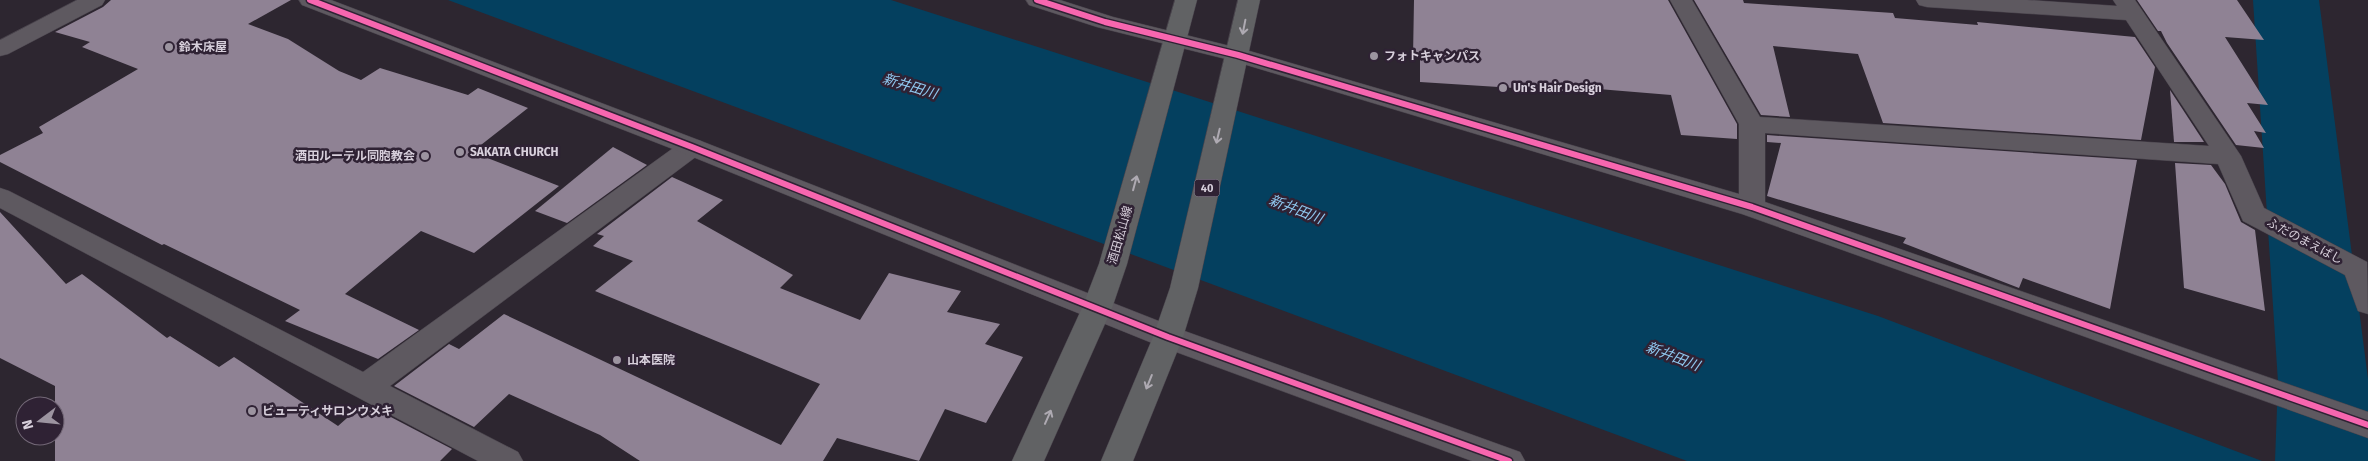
<svg xmlns="http://www.w3.org/2000/svg" width="2368" height="461" font-family="'Fira Sans','Noto Sans JP',sans-serif">
	<rect width="100%" height="100%" fill="#2d2630"/>
	<path fill="#04405f" d="M448,0H891L1878,316L2262,461H1687Z"/>
	<g fill="none" stroke-linecap="round" stroke-linejoin="round">
		<path fill="#04405f" fill-rule="evenodd" d="M2253,0H2319L2368,379V461H2275L2278,382Z"/>
	</g>
	<g fill="#8f8294">
		<path d="M111,0H291L248,24L288,39L339,71L361,80L380,68L468,95L478,88L528,108L472,152L559,186L474,253L421,231L345,294L419,330L378,359L285,321L300,310L164,244L162,245L0,162V155L43,133L39,127L138,69L82,47L90,42L55,32L103,7Z"/>
		<path d="M1414,0H1668L1737,124V139L1681,135L1671,95L1562,86L1563,91L1420,82V57H1413Z"/>
		<path d="M1694,0H1743L1744,3L1893,13L1895,18L1978,25L1977,22L2135,37L2155,67L2141,140L1883,123L1858,54L1773,46L1790,117L1761,115Z"/>
		<path d="M2137,0H2237L2264,40L2225,37L2268,105L2247,103L2266,133L2254,131L2264,148L2236,145L2167,43L2161,31H2158Z"/>
		<path d="M2170,90L2204,142H2174Z"/>
		<path d="M1767,135L2137,160L2110,309L2023,278L2019,288L1903,243L1906,238L1767,196L1781,143L1767,142Z"/>
		<path d="M613,147L647,165L567,223L535,211Z"/>
		<path d="M2175,163L2211,165L2225,184L2241,222L2255,230L2265,311L2184,288Z"/>
		<path d="M672,177L723,200L697,221L793,275L780,288L860,320L889,273L961,291L947,312L1000,324L985,344L1023,357L986,423L945,409L919,461L837,438L823,461H640L600,435L509,394L474,427L394,386L449,344L459,349L504,314L781,445L820,384L595,291L633,261L593,246L604,236L597,234Z"/>
		<path d="M0,212L66,284L82,274L167,338L170,336L219,367L234,357L338,426L364,403L452,449L440,461H55V386L0,358Z"/>
	</g>
	<g fill="none" stroke-linecap="round" stroke-linejoin="round">
		<defs>
			<g id="minor">
				<path d="M77,0H105L102,5L8,54L0,56V40Z"/>
				<path d="M1026,0H1060L1113,17L1246,50L1739,194V124L1670,0H1692L1760,117L2209,146L2126,20L1927,7L1919,5L1916,0H2027L2117,6L2113,0H2135L2241,156L2264,208L2367,262L2368,314L2358,311L2345,275L2243,221L2218,164L1765,133V202L2368,412V438L1742,214L1230,60L1097,27L1029,5Z"/>
				<path d="M692,139L701,141L705,147L701,153L390,386L518,452L523,461H478L0,208V188L9,191L363,372L683,141Z"/>
			</g>
			<path id="tertiary" d="M299,0H331L701,141L1179,329L1520,452L1525,461H1472L1157,345L683,153L302,5Z"/>
			<g id="primary">
				<path d="M1175,0H1197L1127,264L1112,308L1044,461H1012L1082,308L1099,264Z"/>
				<path d="M1238,0H1260L1198,288L1183,337L1133,461H1101L1153,337L1170,288Z"/>
			</g>
		</defs>
		<use href="#minor" stroke="#48424b" stroke-width="1"/>
		<use href="#tertiary" stroke="#48424b" stroke-width="1"/>
		<use href="#primary" stroke="#48424b" stroke-width="1"/>
		<use href="#minor" fill="#5e5960" fill-rule="evenodd"/>
		<use href="#tertiary" fill="#5e5960" fill-rule="evenodd"/>
		<use href="#primary" fill="#616264" fill-rule="evenodd"/>
		<defs>
			<g id="cycleway">
				<path d="M310,0L692,147L1168,337L1509,461"/>
				<path d="M1037,0L1105,22L1238,55L1752,207L2368,425"/>
			</g>
		</defs>
		<use href="#cycleway" stroke="#2f2234" stroke-width="9"/>
		<use href="#cycleway" stroke="#f766af" stroke-width="6"/>
	</g>
	<defs><path id="oneway-shaft" d="M-6 0H5M1.5-3L5.5 0L1.5 3" fill="none" stroke-width="1.6" stroke-linecap="round" stroke-linejoin="round" transform="scale(1.25)"/></defs>
	<g stroke="#aeaab2">
		<use href="#oneway-shaft" transform="translate(1244 27) rotate(101)"/>
		<use href="#oneway-shaft" transform="translate(1218 136) rotate(103)"/>
		<use href="#oneway-shaft" transform="translate(1135 183) rotate(-75)"/>
		<use href="#oneway-shaft" transform="translate(1149 382) rotate(112)"/>
		<use href="#oneway-shaft" transform="translate(1048 417) rotate(-66)"/>
	</g>
	<g fill="#9c94a0" stroke="#2f2234" stroke-width="2">
		<circle cx="169" cy="47" r="5"/>
		<circle cx="1374" cy="56" r="5"/>
		<circle cx="1503" cy="88" r="5"/>
		<circle cx="460" cy="152" r="5"/>
		<circle cx="425" cy="156" r="5"/>
		<circle cx="617" cy="360" r="5"/>
		<circle cx="252" cy="411" r="5"/>
	</g>
	<g text-anchor="middle" stroke-width="5" stroke-linejoin="round" paint-order="stroke">
		<rect fill="#2f2234" stroke="#a59caa" stroke-width="1" x="1194.5" y="179.5" width="25" height="17" rx="4"/>
		<g font-size="11" font-weight="bold" fill="#d8d0dc">
			<text x="1207" y="192">40</text>
		</g>
		<g font-size="12" font-weight="bold" fill="#d8d0dc" stroke="#2f2234" text-anchor="start">
			<text x="179" y="51">鈴木床屋</text>
			<text x="1384" y="60">フォトキャンパス</text>
			<text x="1513" y="92">Un's Hair Design</text>
			<text x="470" y="156">SAKATA CHURCH</text>
			<text x="415" y="160" text-anchor="end">酒田ルーテル同胞教会</text>
			<text x="627" y="364">山本医院</text>
			<text x="262" y="415">ビューティサロンウメキ</text>
		</g>
		<g font-size="12" fill="#d8d0dc" stroke="#2f2234">
			<text transform="translate(1120 235) rotate(-74)" y="4">酒田松山線</text>
			<text transform="translate(2305 241) rotate(28)" y="4">ふだのまえばし</text>
		</g>
		<g font-size="14" font-style="italic" fill="#90c9f0" stroke="#2f2234">
			<text transform="translate(910 86) rotate(17)" y="5">新井田川</text>
			<text transform="translate(1296 209) rotate(21)" y="5">新井田川</text>
			<text transform="translate(1673 356) rotate(21)" y="5">新井田川</text>
		</g>
	</g>
	<g transform="translate(40 421) rotate(254)"><circle r="24" fill="#2f2234" stroke="#736877"/>
	<path d="M0-4L9 19L0 12L-9 19Z" fill="#9c94a0"/>
	<text y="-8" font-size="14" font-weight="bold" text-anchor="middle" fill="#d8d0dc">N</text>
	</g>
</svg>
